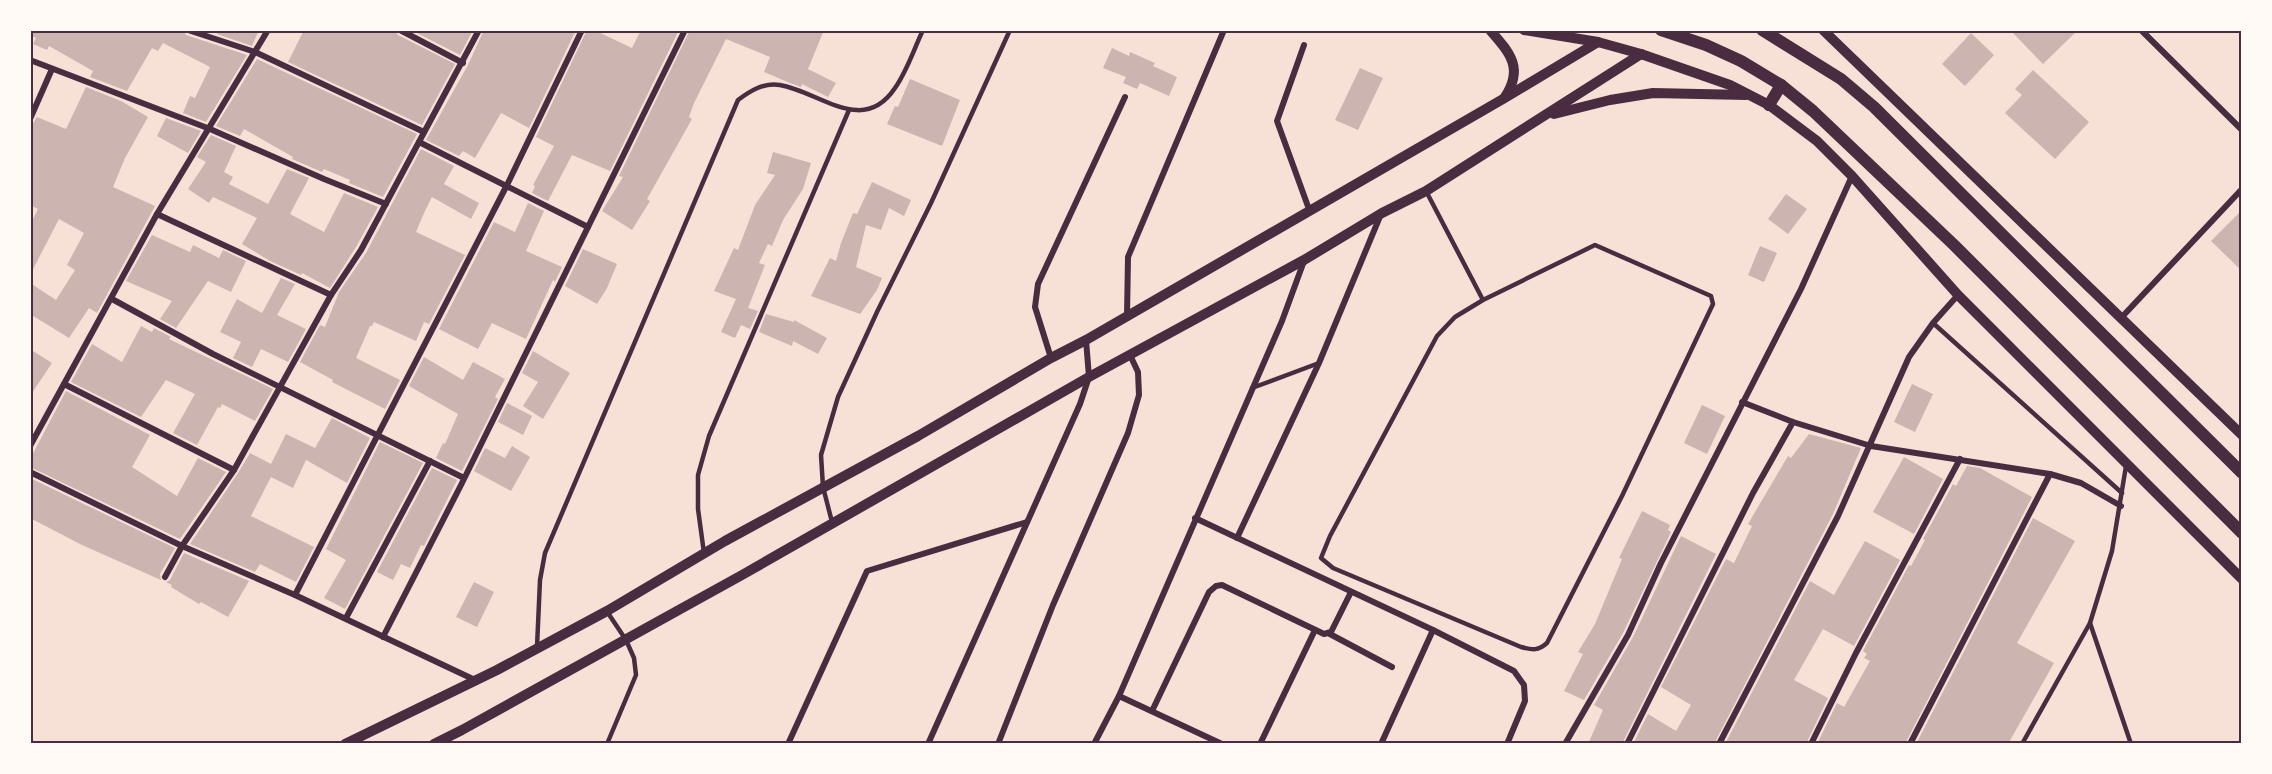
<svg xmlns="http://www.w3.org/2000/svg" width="2272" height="774" font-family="Arial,sans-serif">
	<rect width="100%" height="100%" fill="#f7e1d7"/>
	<g fill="#ccb4b1">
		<path d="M30,30H183L186,35L247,55L206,122L183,113L190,96L195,98L210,67L163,43L158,51L152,48L127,91L90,77L93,71L49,46L47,50L33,44L36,38L30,35Z"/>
		<path d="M219,30H259L252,46L217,34Z"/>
		<path d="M304,30H395L398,35L455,64L422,125L288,62Z"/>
		<path d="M411,30H473L460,55Z"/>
		<path d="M484,30H576L529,128L501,113L475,158L463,151L459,156L426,140L468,65Z"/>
		<path d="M587,30H594L632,48L641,30H679L610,171L572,155L548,201L532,193L535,186L533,185L554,146L536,137Z"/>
		<path d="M690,30H824L808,69L836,83L828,97L802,84L801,87L790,83L764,72L770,57L726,39L694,103L689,117L692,119L647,199L650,201L632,230L602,211L623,177L619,176Z"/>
		<path d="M2010,30H2078L2043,64Z"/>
		<path d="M1971,33L1994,55L1965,86L1942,64Z"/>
		<path d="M1112,48L1129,56L1130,52L1155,63L1153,66L1177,77L1169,96L1140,83L1137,89L1123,83L1126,77L1103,68Z"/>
		<path d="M257,59L417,134L383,197L349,183L350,180L324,169L322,172L292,159L293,157L244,129L240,136L216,126Z"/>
		<path d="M1360,68L1383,78L1358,130L1335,120Z"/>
		<path d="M2033,70L2089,122L2055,159L2005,113L2022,95L2015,89Z"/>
		<path d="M910,79L960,100L942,146L887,124L895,106L898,107Z"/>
		<path d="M86,87L121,101L148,117L125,158L113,187L155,206L97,313L89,308L69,338L30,314V283L56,300L75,270L67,265L84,233L59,219L30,275V225L38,209L30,205V128L37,117L66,129Z"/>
		<path d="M166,118L201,131L188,153L157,136Z"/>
		<path d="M211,135L236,146L224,172L233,177L229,184L268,204L287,169L309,178L290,214L324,232L344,193L378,207L356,247L330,288L302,273L301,275L270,261L242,244L257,218L213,197L209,203L188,189L206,162L197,157Z"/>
		<path d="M421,149L454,166L444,184L479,203L471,219L432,197L424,213L416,232L465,255L429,324L424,322L416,341L374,322L372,326H370L356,358L400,380L385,409L332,382L333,380L300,362L320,325L325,327L339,292L366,253Z"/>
		<path d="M773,152L811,163L803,189L783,220L772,246L768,244L759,263L765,265L748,308L758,311L750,329L741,325L735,338L721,332L736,299L714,291L734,248L738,250L755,205L775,175L767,173Z"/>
		<path d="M872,182L911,200L904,216L889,208L881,230L866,225L856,267L882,278L877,290L860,314L811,296L830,258L836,261L841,243L853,213L857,214Z"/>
		<path d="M1786,194L1807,209L1788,234L1768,219Z"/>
		<path d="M528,203L544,211L526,251L562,267L555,282L553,280L526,339L492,323L478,349L439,329L494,222L515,232Z"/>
		<path d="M2242,210V271L2211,241Z"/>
		<path d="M152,235L190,252L193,245L219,258L223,250L246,261L231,292L208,281L176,328L160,319L172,301L126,281Z"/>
		<path d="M1760,246L1777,253L1764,282L1748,275Z"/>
		<path d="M583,249L617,264L607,288L597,304L565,286Z"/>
		<path d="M281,278L295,284L277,315L306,329L288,362L261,349L252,367L233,358L241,342L220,332L237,299L262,313Z"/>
		<path d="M766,314L794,322V320L827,338L818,354L793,341L792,346L759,332Z"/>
		<path d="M141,326L152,332L154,328L171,337L169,339L273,389L255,421L222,404L220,408L218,407L197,445L173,433L195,394L166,380L141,417L71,382L92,344L122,362Z"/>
		<path d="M30,349L52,363L30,396Z"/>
		<path d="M533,351L570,373L543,419L523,406L538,382L522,373Z"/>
		<path d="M424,357L463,380L473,362L505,379L495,397L498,399L462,471L436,458L443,443L445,444L458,414L409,386Z"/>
		<path d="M1912,384L1933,394L1915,432L1894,422Z"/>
		<path d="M66,391L150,435L132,467L177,496L198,458L226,472L180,539L30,467V459Z"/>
		<path d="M507,403L532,416L523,435L498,422Z"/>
		<path d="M1702,405L1725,416L1707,454L1684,443Z"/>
		<path d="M332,418L370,438L347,483L306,460L293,488L271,477L251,516L314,547L296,582L260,564L255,572L190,544L238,473L250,453L271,464L286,434L315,448Z"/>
		<path d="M1809,434L1861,448L1833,514L1714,744H1633L1648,714L1676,731L1691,705L1661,687L1726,559L1734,563L1752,526L1748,524L1788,456L1791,458Z"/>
		<path d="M380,442L423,463L345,609L324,598L346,560L326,549Z"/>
		<path d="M512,446L530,457L511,491L474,471L485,448L505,458Z"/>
		<path d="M1904,457L1943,479L1914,534L1873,512Z"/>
		<path d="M1967,466L1980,468L2032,497L1905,744H1817L1837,703L1844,707L1870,661L1864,658L1867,654L1863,651L1909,565L1911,566L1925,540L1923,539L1953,484L1956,486Z"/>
		<path d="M432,468L457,480L424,546L421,545L410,568L401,564L393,580L377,572Z"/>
		<path d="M30,478L175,548L160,574L161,580L82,545L30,518Z"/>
		<path d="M1642,511L1670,525L1668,530L1671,532L1623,633L1584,700L1564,691L1583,654L1578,652L1595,624L1622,559L1619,558Z"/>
		<path d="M2033,518L2075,541L2017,643L2054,663L2008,744H1916Z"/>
		<path d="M1681,536L1716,554L1622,744H1588L1603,710L1594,705L1633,637Z"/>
		<path d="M1865,541L1900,560L1854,646L1823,629L1794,680L1828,698L1806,744H1725L1810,581L1834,595Z"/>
		<path d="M184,553L249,581L228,617L201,602L199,604L171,587L172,585L166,582L170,580Z"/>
		<path d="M474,582L494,592L477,627L456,617Z"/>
	</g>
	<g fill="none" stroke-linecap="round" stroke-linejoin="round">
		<g stroke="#4a2c40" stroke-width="4.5">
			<path d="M1426,191L1483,300L1595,245L1711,296L1713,304L1622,496L1547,643C1538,651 1533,650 1521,647L1333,568L1321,558L1330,536L1437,336L1455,317L1483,300"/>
			<path d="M1933,323L2122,493"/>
			<path d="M1252,388L1319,363"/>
			<path d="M832,522L823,487L821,455L838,397L877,312L931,203L1010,30"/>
			<path d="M704,553L698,509V475L709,436L849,110"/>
			<path d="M2090,623L2131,744"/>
			<path d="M537,647L540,580L545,553L738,100C750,91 764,82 780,85C820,92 863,136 895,88C907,71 914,49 923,30"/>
			<path d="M607,744L636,675L634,658L626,640L608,613"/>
			<path d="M2022,744L2090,623L2112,551L2126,466"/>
		</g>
		<g stroke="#4a2c40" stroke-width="6">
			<path d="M188,30L255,52L424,132"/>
			<path d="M400,30L463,63"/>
			<path d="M2141,30L2242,130"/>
			<path d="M1304,45L1277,121L1310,212"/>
			<path d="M30,60L210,129L324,179L386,204"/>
			<path d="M30,119L52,69"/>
			<path d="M419,142L588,227"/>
			<path d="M157,214L331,295"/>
			<path d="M112,299L213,354L464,478"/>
			<path d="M1127,316L1128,257L1224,30"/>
			<path d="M2121,318L2242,189"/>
			<path d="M1051,358L1035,307L1038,284L1125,97"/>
			<path d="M64,384L234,470"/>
			<path d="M1742,402L1793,422L1871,446L2050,474"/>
			<path d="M30,446L157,214L268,30"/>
			<path d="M30,472L182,546L295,595"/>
			<path d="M1195,518L1433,630L1514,671L1524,685L1525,701L1507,744"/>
			<path d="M1237,538L1319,363L1381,214"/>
			<path d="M165,577L182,546L234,470L331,295L361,250L479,30"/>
			<path d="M346,618L430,461"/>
			<path d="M1328,633L1392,667"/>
			<path d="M383,637L461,485L685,30"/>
			<path d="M475,680L295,595L507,185L582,30"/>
			<path d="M1119,696L1222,744"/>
			<path d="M1152,711L1209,592L1216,586L1222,585L1324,634L1331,632L1351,592"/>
			<path d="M788,744L867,571L1027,522"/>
			<path d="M928,744L1080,404L1089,377L1086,340"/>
			<path d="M998,744L1053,605L1128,433L1139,395L1138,372L1130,355"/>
			<path d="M1094,744L1119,696L1282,321L1304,261"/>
			<path d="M1260,744L1315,630"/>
			<path d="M1381,744L1433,630"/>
			<path d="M1565,744L1628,635L1661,563L1801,289L1852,176"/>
			<path d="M1627,744L1753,493L1793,422"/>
			<path d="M1719,744L1838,516L1909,357L1933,323L1958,295"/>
			<path d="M1811,744L1856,653L1960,459"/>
			<path d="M1910,744L2050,474L2081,483L2121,506"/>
		</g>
		<g stroke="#4a2c40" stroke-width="10">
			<path d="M1490,30C1510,53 1524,68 1505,97"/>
			<path d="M1524,30L1598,42L1641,54L1730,85L1769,105L1817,141L1852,176L1958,295L2242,579"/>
			<path d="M1823,30L2242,435"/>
			<path d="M1554,114L1610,100L1653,93L1746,95"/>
			<path d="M345,744L497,670L607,611L725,541L918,436L1051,358L1086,340L1503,99L1598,42"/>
			<path d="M434,744L462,730L742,575L1089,377L1304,260L1382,213L1426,191L1641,54"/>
		</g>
		<g stroke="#4a2c40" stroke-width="12">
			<path d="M1661,30L1706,45L1741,61L1781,85L1813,111L1954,245L2242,533"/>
			<path d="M1762,30L1841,79L1874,107L2242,473"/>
			<path d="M1769,105L1781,85"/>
		</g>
	</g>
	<rect width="2272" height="774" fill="none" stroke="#fffaf5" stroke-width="63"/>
	<rect x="32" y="32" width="2208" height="710" fill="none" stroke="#4a2c40" stroke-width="2"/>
</svg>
